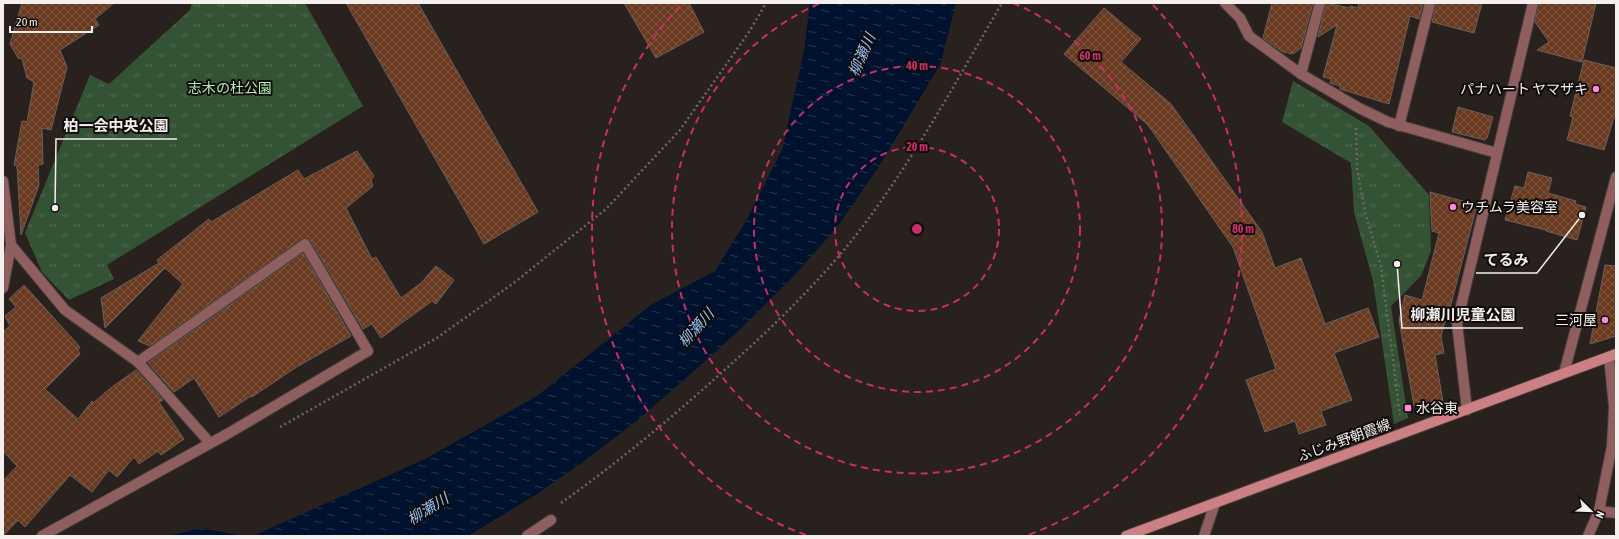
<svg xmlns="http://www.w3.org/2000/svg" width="1619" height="539" font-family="'Asap Condensed','Noto Sans JP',sans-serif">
	<defs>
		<pattern id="park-tufts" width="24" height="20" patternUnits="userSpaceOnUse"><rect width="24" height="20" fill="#345234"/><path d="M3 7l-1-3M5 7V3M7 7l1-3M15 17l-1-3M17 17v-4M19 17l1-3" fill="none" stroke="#526b52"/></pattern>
		<pattern id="water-ripples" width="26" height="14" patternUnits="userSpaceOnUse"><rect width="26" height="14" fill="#00122d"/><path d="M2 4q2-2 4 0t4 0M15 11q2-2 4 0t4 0" fill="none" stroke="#26354c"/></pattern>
		<pattern id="building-cross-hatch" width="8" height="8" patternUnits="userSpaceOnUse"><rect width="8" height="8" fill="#693920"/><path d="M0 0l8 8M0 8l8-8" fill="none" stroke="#7f5641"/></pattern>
	</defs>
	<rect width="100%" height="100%" fill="#29211d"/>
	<g fill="url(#park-tufts)">
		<path d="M192,3H305L363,106L107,265L114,279L69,300L42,272L25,233L90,75L109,84L190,10Z"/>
		<path d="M1293,81L1369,126L1429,195L1431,251L1421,276L1391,306L1408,418L1394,424L1373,281L1354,212L1351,163L1282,122Z"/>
	</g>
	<g fill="url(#water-ripples)">
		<path d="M810,3H956L941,63L878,168L837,227L793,277L734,335L685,379L634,423L583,462L537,494L468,536H253L423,460L537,396L651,305L715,271L746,221L782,150L804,51Z"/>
		<path d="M201,528L243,536H168Z"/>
	</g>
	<g fill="url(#building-cross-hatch)" stroke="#6a605c">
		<path d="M22,3H114L95,19L99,25L60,50L67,67L66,71L51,130L42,128L43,164L38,165L39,185L21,235L17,166L14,165L22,121L27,122L34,82L27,78L22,59L18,58L10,44Z"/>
		<path d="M346,3H418L538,212L484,244Z"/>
		<path d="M624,3H689L704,32L656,58Z"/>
		<path d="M1272,3H1313L1301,48L1293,54L1283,52L1263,38Z"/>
		<path d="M1326,3L1350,8V6L1358,8L1359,3H1423L1419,19L1410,16L1389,104L1340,89V86L1330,83L1331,79L1323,77L1337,25L1318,37Z"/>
		<path d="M1436,3H1482L1474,33L1432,22Z"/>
		<path d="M1539,3H1596L1582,62L1537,50L1549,42L1535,22Z"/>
		<path d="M1104,8L1141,39L1121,62L1171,104L1262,232L1275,268L1301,258L1325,324L1368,308L1379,337L1334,353L1352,400L1321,411L1326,425L1299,434L1295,421L1265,432L1246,380L1276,369L1233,247L1148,125L1064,54Z"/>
		<path d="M1584,60L1616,68V111L1604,150L1567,140L1573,117L1570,116Z"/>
		<path d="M1458,107L1493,117L1487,138H1486L1485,140L1452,132Z"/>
		<path d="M357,151L374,176L371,180L373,186L346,208L372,259L376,257L401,298L421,283L436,266L454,280L436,304L432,301L381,338L372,324L363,329L311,241L304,238L150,346L138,341L183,284L165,268L105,328L101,298L159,263L157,260L209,219L211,222L298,170L304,179Z"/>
		<path d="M1528,172L1552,178L1548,193L1576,201L1575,204L1586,207L1577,240L1546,231V230L1505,220L1515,186L1524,188Z"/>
		<path d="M1430,192L1477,205L1450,308L1449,307L1441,336L1444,353L1435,355L1443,402L1414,406L1399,320L1405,295L1422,300L1439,233L1432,231Z"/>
		<path d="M303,253L351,336L295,368L252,397L251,396L219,417L194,378L174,392L148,363Z"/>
		<path d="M1605,265L1616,266V336L1590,344Z"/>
		<path d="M24,285L80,347L78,350L80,354L45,389L78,419L92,401L93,403L112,387L136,370L163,400L159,402L184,439L161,455L158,451L139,464L134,457L117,477L109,470L92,492L70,475L25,527L18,520L3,536V481L17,466L3,451V332L10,326L5,316L16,307L9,299Z"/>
	</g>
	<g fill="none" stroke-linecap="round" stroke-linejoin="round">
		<defs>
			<g id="minor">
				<path d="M1225,3L1240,18L1249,36L1301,74L1359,108L1388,122L1497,153"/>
				<path d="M1301,74L1320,3"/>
				<path d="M1399,126L1430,3"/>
				<path d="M3,181L11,245L3,288"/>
				<path d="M11,245L65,310L138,362L305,244L368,351L229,433L42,536"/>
				<path d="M138,362L210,443"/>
				<path d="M1564,373L1616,177"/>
				<path d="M1467,410L1457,323L1533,3"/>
				<path d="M1599,511L1616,513"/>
				<path d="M527,536L551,520"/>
				<path d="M1204,536L1215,503"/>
				<path d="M1588,536L1599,511L1612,446L1614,407L1609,357"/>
			</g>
			<path id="secondary" d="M1126,536L1616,354"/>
		</defs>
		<use href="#minor" stroke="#463e3a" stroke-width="12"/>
		<use href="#secondary" stroke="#463e3a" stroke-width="12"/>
		<g stroke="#6e6763" stroke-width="2.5" stroke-dasharray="2 3" stroke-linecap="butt">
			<path d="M1356,128L1357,168L1365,212L1381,266L1400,415"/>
			<path d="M280,427L437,338L515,282L606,209L680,130L749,32L766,3"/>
			<path d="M561,503C620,461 675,415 729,366C776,324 821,280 860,230C914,159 957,80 1002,3"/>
		</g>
		<use href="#minor" stroke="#8f5f60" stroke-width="10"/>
		<use href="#secondary" stroke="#cc8083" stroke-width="10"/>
	</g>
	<g fill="none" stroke="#c72e6a" stroke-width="2" stroke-dasharray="7 5">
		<circle cx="917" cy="229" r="82"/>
		<circle cx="917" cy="229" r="163"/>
		<path d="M1013 3A245 245 0 1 1 821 3"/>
		<path d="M806 535A326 326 0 0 1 681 5M1153 5A326 326 0 0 1 1028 535"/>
	</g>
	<g fill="#fe86e1" stroke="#0f0b0a" stroke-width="1.5">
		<circle cx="1596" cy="89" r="4"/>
		<circle cx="1453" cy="207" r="4"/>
		<circle cx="1605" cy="320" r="4"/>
		<rect x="1404" y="404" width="8" height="8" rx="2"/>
	</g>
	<g text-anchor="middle" stroke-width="4" stroke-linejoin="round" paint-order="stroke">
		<g font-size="14" fill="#afeeae" stroke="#0f0b0a">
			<text x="230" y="93">志木の杜公園</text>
		</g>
		<g font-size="14" fill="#f5efed" stroke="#0f0b0a" text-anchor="end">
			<text x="1588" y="94">パナハート ヤマザキ</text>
			<text x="1461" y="212" text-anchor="start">ウチムラ美容室</text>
			<text x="1597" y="325">三河屋</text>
			<text x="1416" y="413" text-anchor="start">水谷東</text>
		</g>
		<g font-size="14" fill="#f5efed" stroke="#0f0b0a">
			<text transform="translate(1344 440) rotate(-20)" y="5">ふじみ野朝霞線</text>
		</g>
		<g font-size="15" font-style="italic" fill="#97c2f6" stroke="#0f0b0a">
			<text transform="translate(862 55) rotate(-66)" y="5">柳瀬川</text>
			<text transform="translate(696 328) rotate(-48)" y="5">柳瀬川</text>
			<text transform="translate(428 509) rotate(-32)" y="5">柳瀬川</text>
		</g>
	</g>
	<circle cx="917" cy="229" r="6" fill="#c72e6a" stroke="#0f0b0a" stroke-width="2"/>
	<g font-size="12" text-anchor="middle" font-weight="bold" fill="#c72e6a" stroke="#0f0b0a" stroke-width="4" stroke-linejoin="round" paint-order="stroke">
		<text x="1090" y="60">60 m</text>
		<text x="917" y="70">40 m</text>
		<text x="917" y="151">20 m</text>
		<text x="1243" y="233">80 m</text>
	</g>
	<path fill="none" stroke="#f5efed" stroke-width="1.5" d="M55 208L56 139H177M1582 215L1537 273H1476M1397 264L1402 328H1523"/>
	<g fill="#f5efed" stroke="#0f0b0a" stroke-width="1.5">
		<circle cx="55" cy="208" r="4"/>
		<circle cx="1582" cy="215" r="4"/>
		<circle cx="1397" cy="264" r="4"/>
	</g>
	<g font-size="15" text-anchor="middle" font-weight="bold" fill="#f5efed" stroke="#0f0b0a" stroke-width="4" stroke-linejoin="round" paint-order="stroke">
		<text x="116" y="131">柏一会中央公園</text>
		<text x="1506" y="265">てるみ</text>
		<text x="1463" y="320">柳瀬川児童公園</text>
	</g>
	<rect width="1619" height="539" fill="none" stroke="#f5efed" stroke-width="8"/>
	<g transform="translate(1591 511) rotate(113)" stroke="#0f0b0a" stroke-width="3" paint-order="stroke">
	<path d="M0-3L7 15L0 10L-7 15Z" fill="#f5efed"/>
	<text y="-6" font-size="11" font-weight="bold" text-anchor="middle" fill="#f5efed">N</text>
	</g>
	<path d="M10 26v6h82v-6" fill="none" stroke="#f5efed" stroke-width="2"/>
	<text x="16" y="26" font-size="12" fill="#f5efed" stroke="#0f0b0a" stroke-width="3" paint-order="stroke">20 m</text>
</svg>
